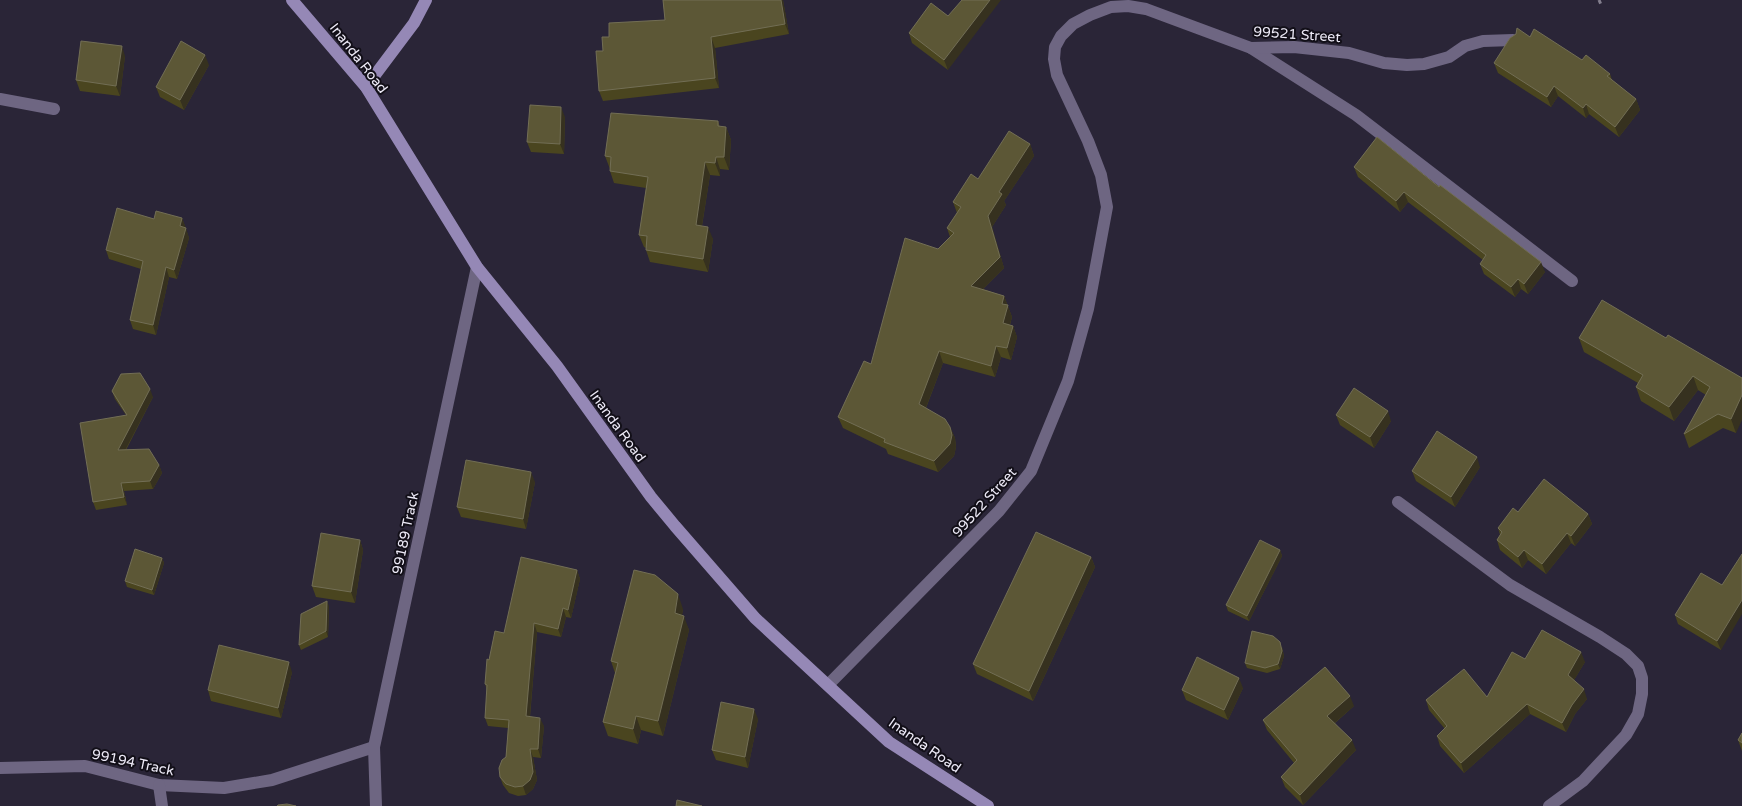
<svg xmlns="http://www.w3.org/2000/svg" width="1742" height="806" font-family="'Varela Round',sans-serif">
	<rect width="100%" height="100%" fill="#2a2537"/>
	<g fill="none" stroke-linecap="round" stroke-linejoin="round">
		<path stroke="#827e8d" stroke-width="3" stroke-dasharray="4 4" stroke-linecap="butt" d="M1599,0L1602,7"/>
		<g stroke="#6e6682" stroke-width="12">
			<path d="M1251,48L1356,115L1572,281"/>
			<path d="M0,99L54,109"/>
			<path d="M1398,502L1510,585L1600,637L1626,654L1638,666L1642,678V694L1638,714L1626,735L1583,781L1549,806"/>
			<path d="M828,685L999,511L1031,471L1068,381L1088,309L1107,207L1101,175L1088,141L1057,75L1054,59L1055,47L1061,36L1073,24L1090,15L1111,7L1128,6L1146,9L1251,48L1294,47L1349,53L1384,63L1407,65L1424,64L1449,57L1465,46L1483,41L1513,40"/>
			<path d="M0,768L85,766L159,785L224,788L272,780L374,747"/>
			<path d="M159,785L162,806"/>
			<path d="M376,806L374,747L477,267"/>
		</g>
		<g stroke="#9588b6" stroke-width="12">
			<path d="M292,0L366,87L477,267L557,366L651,497L675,526L755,618L889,742L988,806"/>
			<path d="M366,87L414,23L426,0"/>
		</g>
	</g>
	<g fill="#4a451f">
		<path d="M663,0H783L789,34L715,48L719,88L603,101L599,91L603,51L609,37L665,20Z"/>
		<path d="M931,3L948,70L912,43L909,33Z"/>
		<path d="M1530,37L1610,74L1612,80L1636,99L1640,110L1619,137L1589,114L1586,118L1558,96L1551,107L1498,73L1494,63Z"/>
		<path d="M125,56L120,96L80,91L76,80Z"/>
		<path d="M209,65L184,110L160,97L156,87Z"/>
		<path d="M565,117L564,154L531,152L527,142Z"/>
		<path d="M718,121L720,127H726L731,140L729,170L720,169V176L710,175L702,226L713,239L708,272L650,262L646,250V248L644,247L639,235L646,188L614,183L610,171V169L605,156Z"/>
		<path d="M1377,137L1545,272L1528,294L1521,289L1515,297L1484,274L1480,264L1483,260L1408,202L1400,212L1358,177L1354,167Z"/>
		<path d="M1030,144L1034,156L1004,201L1006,205L992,227L1004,268L983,289L1004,296L1012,317L1010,325L1013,326L1017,337L1011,360L1001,357L995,377L943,363L926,408L950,427L955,438L956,447L954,456L938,472L888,454L886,449L843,428L838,417L871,364L938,249L950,237L947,228L957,213L953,202L978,179Z"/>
		<path d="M182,218L189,238L177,279L169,277L156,335L133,329L130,320L141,269L109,259L106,250L154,219Z"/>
		<path d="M1579,338H1666L1742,378L1736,433L1723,428L1689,448L1684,434L1706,395L1698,390L1674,421L1641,401L1636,387L1638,383L1584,352Z"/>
		<path d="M112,391L153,397L126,450L159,465L162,473L153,489L124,491L127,505L96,510L93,502L126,415L115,399Z"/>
		<path d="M1336,415L1391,421L1374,448L1340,425Z"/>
		<path d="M1480,467L1455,507L1416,481L1412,471Z"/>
		<path d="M535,482L526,529L461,517L457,507Z"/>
		<path d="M1518,512L1588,514L1592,524L1575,546L1571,543L1546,574L1528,560L1522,568L1500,550L1497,540L1500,535L1498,528Z"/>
		<path d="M360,540L363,550L355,603L316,597L312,586Z"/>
		<path d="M1280,550L1282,556L1249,621L1228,611L1226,605Z"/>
		<path d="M1091,557L1095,567L1033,701L977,674L973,664Z"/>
		<path d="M162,558L164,563L154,595L127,587L125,581Z"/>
		<path d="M577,570L580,579L571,618L566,617L561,637L537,632L530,717L544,726L541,758L533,757L537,780L533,789L526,795L518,796L509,793L503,785L500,777L506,757L508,728L488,726L485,718L487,690L485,684L489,660L504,633Z"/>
		<path d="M1722,585L1721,650L1678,624L1675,615Z"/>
		<path d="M329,606L328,637L301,650L299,645Z"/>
		<path d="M683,609L682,615L689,630L663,736L641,730L638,744L608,736L603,722L615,673L611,661Z"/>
		<path d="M1282,647L1284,656L1280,669L1267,673L1247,668L1245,663Z"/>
		<path d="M1525,659L1585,662L1574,680L1587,699L1575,714L1566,732L1530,714L1464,773L1440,746L1437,736L1445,729L1429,710L1426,700L1487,697Z"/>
		<path d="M292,672L281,718L211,701L208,690Z"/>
		<path d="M1243,688L1228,720L1186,700L1182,690Z"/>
		<path d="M1354,706L1335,723L1356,750L1303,805L1285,787L1281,777L1294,763L1267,730L1263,720Z"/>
		<path d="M758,719L748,768L716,760L712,750Z"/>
		<path d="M1742,733V751L1738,740Z"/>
	</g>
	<g fill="#36311f">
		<path d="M781,0H783L789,34L785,24Z"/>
		<path d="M990,0H1001L948,70L944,60Z"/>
		<path d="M711,37L715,48L719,88L715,78Z"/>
		<path d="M122,46L125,56L120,96L116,86Z"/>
		<path d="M205,55L209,65L184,110L180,100Z"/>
		<path d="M1554,86L1558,96L1551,107L1547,97Z"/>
		<path d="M1636,99L1640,110L1619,137L1615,127Z"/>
		<path d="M1586,104L1589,114L1586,118L1583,108Z"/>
		<path d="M561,107L565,117L564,154L560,144Z"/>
		<path d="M726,127L731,140L729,170L724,157Z"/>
		<path d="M1030,144L1034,156L1004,201L1006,205L992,227L1004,268L975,297L971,286L988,216L999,192Z"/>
		<path d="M716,157L720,169V176L715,163Z"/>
		<path d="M705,162L710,175L700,237L696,225Z"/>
		<path d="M1404,192L1408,202L1400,212L1396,201Z"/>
		<path d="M182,218L186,228L180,226Z"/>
		<path d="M708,227L713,239L708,272L703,259Z"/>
		<path d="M186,228L189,238L177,279L174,270Z"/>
		<path d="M1541,262L1545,272L1528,294L1524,284Z"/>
		<path d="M166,267L169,277L156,335L153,325Z"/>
		<path d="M1518,279L1521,289L1515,297L1511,287Z"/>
		<path d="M1004,296L1012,317L1007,334L1003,323L1002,304Z"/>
		<path d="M1013,326L1017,337L1011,360L1007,348Z"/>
		<path d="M996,346L1001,357L995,377L991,366Z"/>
		<path d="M939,351L943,363L923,415L919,404Z"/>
		<path d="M1693,376L1698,390L1674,421L1669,407Z"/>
		<path d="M150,389L153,397L121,458L118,450Z"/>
		<path d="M1742,395V420L1736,433L1731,419Z"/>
		<path d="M1388,411L1391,421L1374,448L1370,437Z"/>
		<path d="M950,427L955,438L956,447L954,456L938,472L934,461Z"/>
		<path d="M1477,457L1480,467L1455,507L1451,497Z"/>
		<path d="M159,465L162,473L153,489L150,481Z"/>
		<path d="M531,472L535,482L526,529L523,519Z"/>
		<path d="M121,483L124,491L127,505L124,497Z"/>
		<path d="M1588,514L1592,524L1575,546L1571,536Z"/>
		<path d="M1567,533L1571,543L1546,574L1542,564Z"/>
		<path d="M360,540L363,550L355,603L351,592Z"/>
		<path d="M1280,550L1282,556L1249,621L1247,616Z"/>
		<path d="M1524,550L1528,560L1522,568L1518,557Z"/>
		<path d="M1091,557L1095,567L1033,701L1029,691Z"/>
		<path d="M162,558L164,563L154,595L152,590Z"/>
		<path d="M577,570L580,579L571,618L568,610Z"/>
		<path d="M678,594L683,609L680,628L675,613Z"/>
		<path d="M1742,600V614L1721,650L1717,641Z"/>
		<path d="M327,601L329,606L328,637L326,631Z"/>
		<path d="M563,608L566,617L561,637L558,629Z"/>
		<path d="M684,616L689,630L663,736L658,721Z"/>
		<path d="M534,623L537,632L529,725L526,716Z"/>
		<path d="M1280,642L1284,656L1280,669L1278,664Z"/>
		<path d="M1581,652L1585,662L1571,685L1568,675Z"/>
		<path d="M289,662L292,672L281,718L278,708Z"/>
		<path d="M1239,678L1243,688L1228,720L1224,710Z"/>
		<path d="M1584,689L1587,699L1575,714L1566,732L1562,723L1572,705Z"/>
		<path d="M1350,696L1354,706L1331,726L1327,716Z"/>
		<path d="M1527,704L1530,714L1464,773L1461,763Z"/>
		<path d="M754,709L758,719L748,768L745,757Z"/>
		<path d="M636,716L641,730L638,744L633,729Z"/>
		<path d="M540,718L544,726L541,758L538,749Z"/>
		<path d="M1352,740L1356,750L1303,805L1300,795Z"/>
		<path d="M530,749L533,757L537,780L533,789L526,795L523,786Z"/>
	</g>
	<g fill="#5c5736" stroke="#726e55">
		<path d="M663,0H781L785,24L711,37L715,78L599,91L596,51H603L602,37H609V23L665,20Z"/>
		<path d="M962,0H990L944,60L909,33L931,3L948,16Z"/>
		<path d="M1517,28L1530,37L1534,29L1582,60L1586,55L1610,74L1607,76L1636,99L1615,127L1586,104L1583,108L1554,86L1547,97L1494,63L1510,38L1516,34Z"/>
		<path d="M81,41L122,46L116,86L76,80Z"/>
		<path d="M181,41L205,55L180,100L156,87Z"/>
		<path d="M530,105L561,107L560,144L527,142Z"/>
		<path d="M611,113L718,121V126L726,127L724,157H716L715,163L705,162L696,225L708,227L703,259L646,250L647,236L639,235L648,177L610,171L611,157L605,156Z"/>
		<path d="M1009,131L1030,144L999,192L1002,194L988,216L1000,257L971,286L1004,296L1002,304L1008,305L1003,323L1013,326L1007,348L996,346L991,366L939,351L919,404L945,419L950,427L952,435L950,444L934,461L884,442L885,439L838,417L864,361L871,364L905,238L938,249L954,233L947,228L961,207L953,202L971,174L978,179Z"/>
		<path d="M1377,137L1439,187L1440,185L1541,262L1524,284L1518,279L1511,287L1480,264L1486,255L1404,192L1396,201L1354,167Z"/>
		<path d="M117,208L154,219L156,211L182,218L180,226L186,228L174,270L166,267L153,325L130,320L143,261L106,250Z"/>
		<path d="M1602,300L1666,338L1668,335L1742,378V395L1731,419L1718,414L1684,434L1710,387L1693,376L1669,407L1636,387L1643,375L1579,338Z"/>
		<path d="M140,373L150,389L118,450L149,449L159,465L150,481L121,483L124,497L93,502L80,423L127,415L112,391L121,374Z"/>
		<path d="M1354,388L1388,411L1370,437L1336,415Z"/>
		<path d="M1437,431L1477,457L1451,497L1412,471Z"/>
		<path d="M466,460L531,472L523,519L457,507Z"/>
		<path d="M1544,479L1588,514L1571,536L1567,533L1542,564L1524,550L1518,557L1497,540L1502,532L1498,528L1513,508L1518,512Z"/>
		<path d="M1036,532L1091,557L1029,691L973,664Z"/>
		<path d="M321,533L360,540L351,592L312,586Z"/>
		<path d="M1260,540L1280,550L1247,616L1226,605Z"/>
		<path d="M135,549L162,558L152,590L125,581Z"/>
		<path d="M1742,554V600L1717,641L1675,615L1701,573L1722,585Z"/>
		<path d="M521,557L577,570L568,610L563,608L558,629L534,623L526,716L540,718L538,749H530L533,772L530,780L523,786L515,787L506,784L500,777L499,768L502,760L506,757L509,720L485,718L487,685L485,684L487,659L489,660L495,631L504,633Z"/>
		<path d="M634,570L655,575L678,594L675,613L684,616L658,721L636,716L633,729L603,722L618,663L611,661Z"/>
		<path d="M327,601L326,631L299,645L301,614Z"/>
		<path d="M1542,630L1581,652L1568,675L1584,689L1572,705L1562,723L1527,704L1461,763L1437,736L1447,726L1426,700L1464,669L1487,697L1512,652L1525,659Z"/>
		<path d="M1252,631L1273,636L1280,642L1282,651L1278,664L1265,668L1245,663Z"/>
		<path d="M219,645L289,662L278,708L208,690Z"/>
		<path d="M1197,657L1239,678L1224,710L1182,690Z"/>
		<path d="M1325,667L1350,696L1327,716L1352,740L1300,795L1281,777L1297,760L1263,720Z"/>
		<path d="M721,702L754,709L745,757L712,750Z"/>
		<path d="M1742,733V743L1738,740Z"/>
		<path d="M677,800L702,806H676Z"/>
		<path d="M287,804L296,806H277L278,805Z"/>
	</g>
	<g text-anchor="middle" stroke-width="4" stroke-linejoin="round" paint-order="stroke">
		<g font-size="14" fill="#edeaf7" stroke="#120f18">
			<text transform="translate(1297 34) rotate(4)" y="5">99521 Street</text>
			<text transform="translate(359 58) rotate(52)" y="5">Inanda Road</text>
			<text transform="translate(618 426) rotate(54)" y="5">Inanda Road</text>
			<text transform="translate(984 502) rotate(-48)" y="5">99522 Street</text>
			<text transform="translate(405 533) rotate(-78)" y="5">99189 Track</text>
			<text transform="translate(925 745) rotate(35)" y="5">Inanda Road</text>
			<text transform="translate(133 762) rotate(12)" y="5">99194 Track</text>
		</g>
	</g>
</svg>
